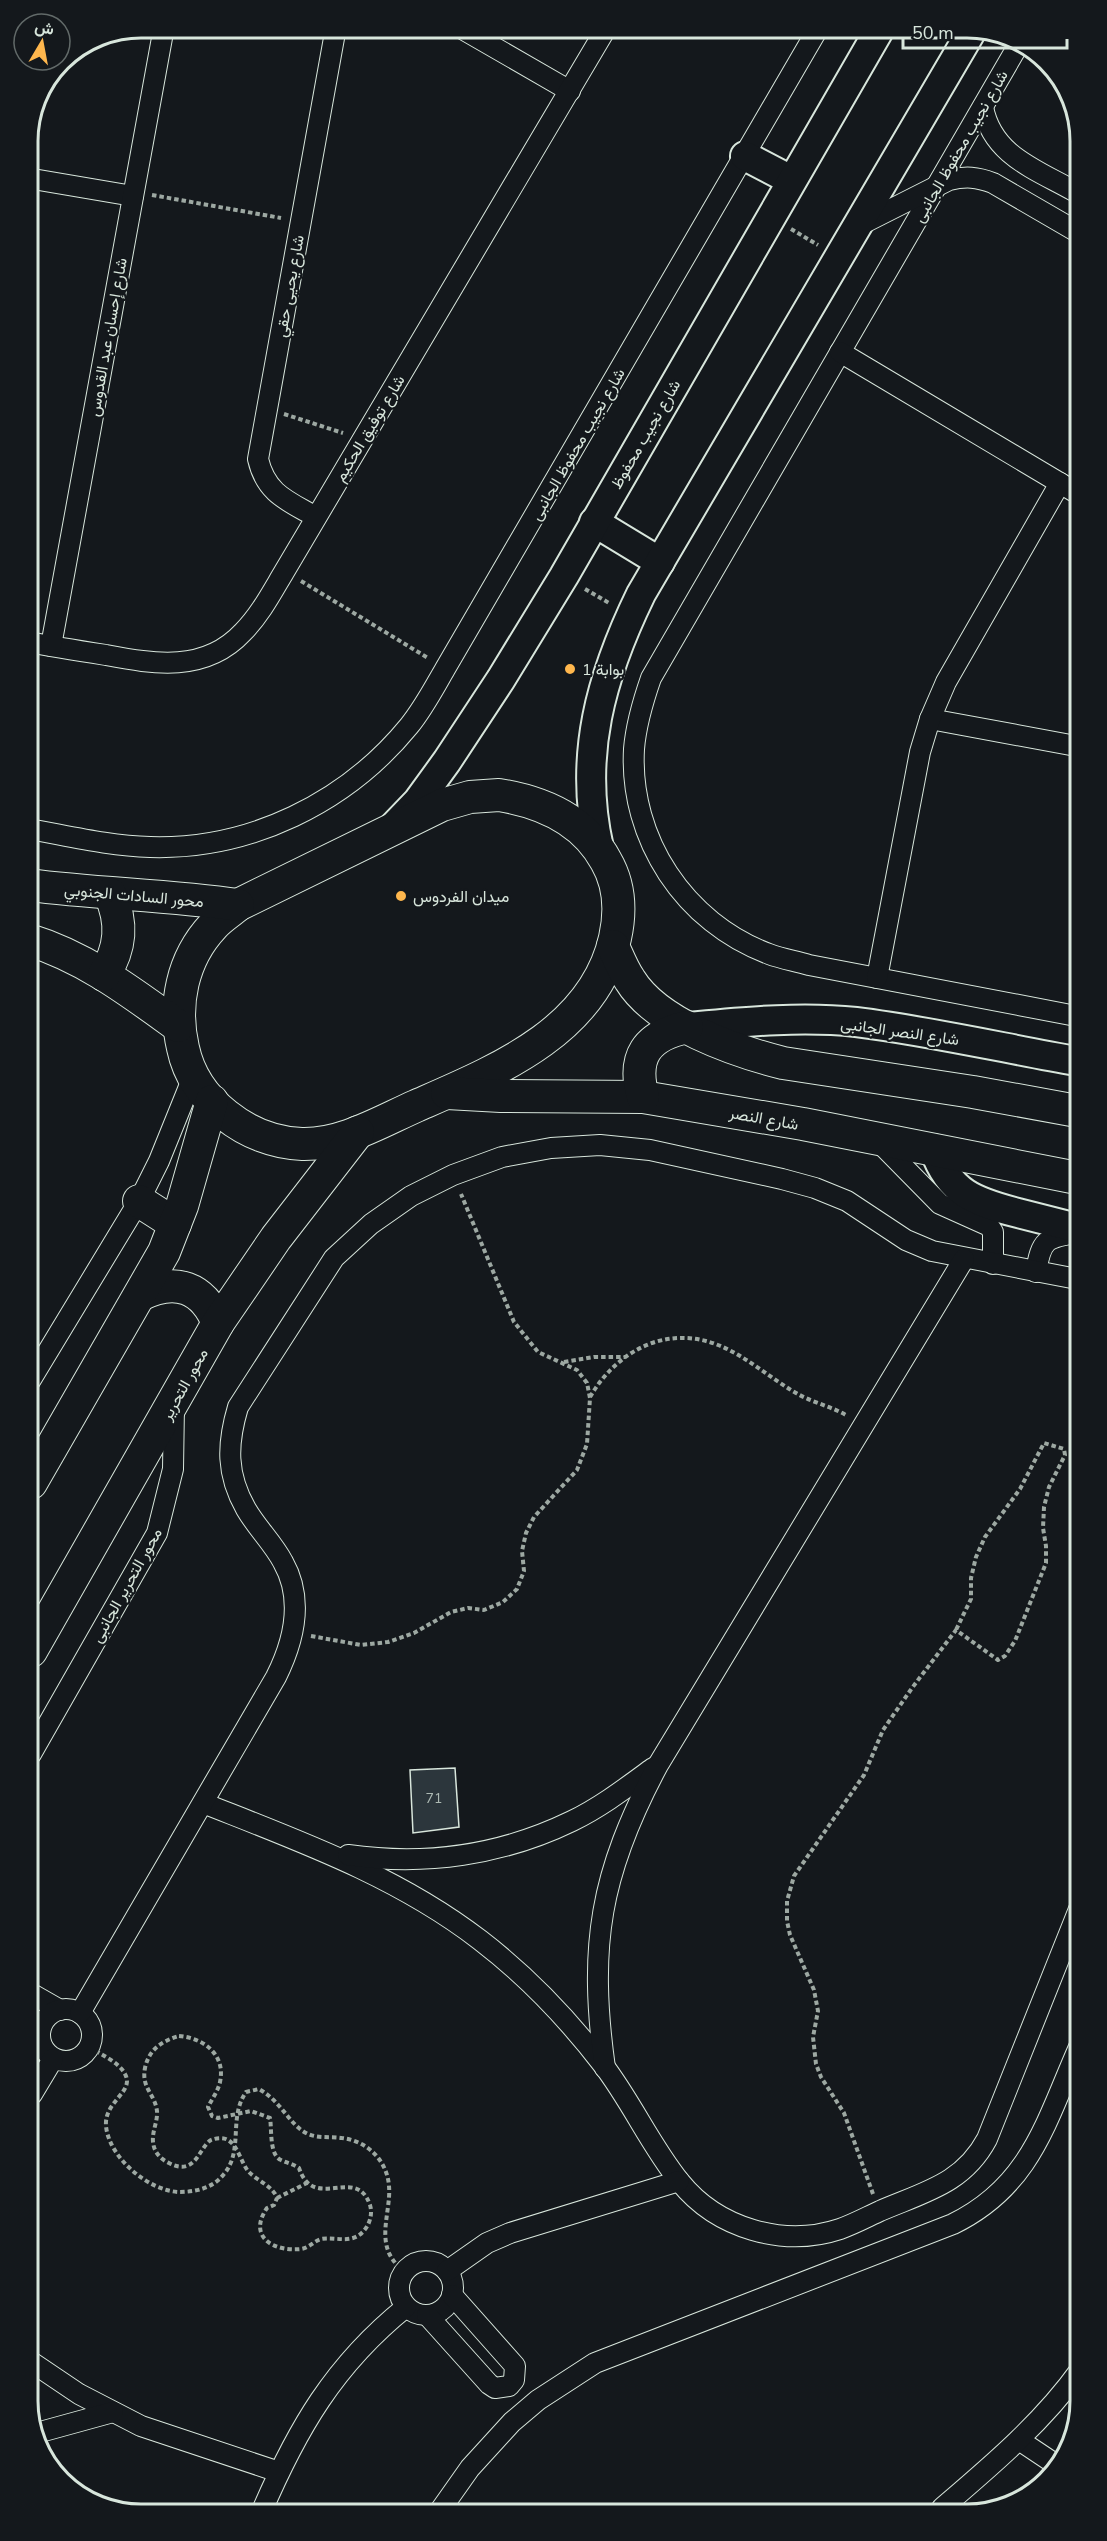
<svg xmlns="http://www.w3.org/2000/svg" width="1107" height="2541" font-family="'Nunito Sans',Vazirmatn,sans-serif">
	<rect width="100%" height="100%" fill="#14181c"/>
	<path fill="#2c363c" stroke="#d8e6dc" stroke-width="1.5" d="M455,1768L459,1827L413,1833L410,1770Z"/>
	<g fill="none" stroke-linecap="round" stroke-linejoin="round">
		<defs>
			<g id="street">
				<path d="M459,27L570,91"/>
				<path d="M1019,44L651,678C643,701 636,724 634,749C629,839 685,923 769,954C782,959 796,961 809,965L1076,1016"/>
				<path d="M983,107C992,155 1035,169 1074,191"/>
				<path d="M27,178L133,196"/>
				<path d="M858,226L949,180C966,176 977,177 993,183L1074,230"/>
				<path d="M840,352L1075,492"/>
				<path d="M316,517C288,501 266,494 258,459L336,27"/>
				<path d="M29,642C54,647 80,651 106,655C154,664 205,673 243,632C260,615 272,592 284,572L607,27"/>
				<path d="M51,646L164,27"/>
				<path d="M930,719L1076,746"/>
				<path d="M29,829C69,836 109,846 150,847C250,850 346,803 409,726C423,709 434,688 445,669L819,27"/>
				<path d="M877,978L920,752L930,719L946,682L1060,483"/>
				<path d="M877,1140L940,1204L989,1226L993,1232V1264"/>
				<path d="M1036,1272C1041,1240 1046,1237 1077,1233"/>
				<path d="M30,1381L139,1201L159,1161L193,1077"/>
				<path d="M31,1754L157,1533L173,1469L174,1405"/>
				<path d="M203,1803C299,1841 397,1876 480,1940C527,1976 568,2019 604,2066C632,2103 651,2146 680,2182C717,2228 783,2248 840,2229C854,2224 867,2217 880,2211C924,2192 963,2184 987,2139L1079,1909"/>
				<path d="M348,1855C425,1866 502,1855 572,1821C601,1807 627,1787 653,1768"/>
				<path d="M32,1994L60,2010"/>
				<circle cx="66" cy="2035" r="26"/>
				<path d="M80,2013L276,1677C294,1641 304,1599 283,1562C273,1543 257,1528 246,1509C226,1474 227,1444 238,1407L334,1258L371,1224L411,1196L453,1175L502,1157L551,1148L600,1145L650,1150L782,1179L815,1188L847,1201L906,1240L932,1251L1077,1279"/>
				<path d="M605,2068C588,1946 600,1873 658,1765L964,1259"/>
				<path d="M32,2094L53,2059"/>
				<circle cx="426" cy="2288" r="27"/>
				<path d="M447,2271L487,2243L510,2233L679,2181"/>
				<path d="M427,2315L489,2384L495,2388L509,2386L514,2380L515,2366L452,2295"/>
				<path d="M33,2363L79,2394L141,2426L279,2472"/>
				<path d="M33,2434L113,2412"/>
				<path d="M1019,2440L1058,2466"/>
				<path d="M942,2508C991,2466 1042,2423 1080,2370"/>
				<path d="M439,2512L470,2468L512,2422L538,2400L595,2363L953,2224C1031,2186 1046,2121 1079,2047"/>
				<path d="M261,2513C297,2429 334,2365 406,2307"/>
			</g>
			<g id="secondary">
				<path d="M745,156L791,180"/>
				<path d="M594,522L660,562"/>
				<path d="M394,826L418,801L447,761L501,679L564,576L881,27"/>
				<path d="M599,848C578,756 601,676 641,594L974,27"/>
				<path d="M687,1027C742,1022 800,1016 856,1022C929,1031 1003,1048 1076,1061"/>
				<path d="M934,1149C949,1193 975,1202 1018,1213C1037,1218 1057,1223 1077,1228"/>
			</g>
			<g id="primary">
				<path d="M499,795C543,802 584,820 606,861C620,885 621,911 615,938C594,1032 496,1071 416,1106C380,1122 342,1145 302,1144C247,1142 194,1101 183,1048C173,1005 182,959 213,926C220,918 230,912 238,905L442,805L470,797Z"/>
				<path d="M29,885C99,894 169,895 238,905"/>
				<path d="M29,940C85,957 131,992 178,1026"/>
				<path d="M613,946C618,957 623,970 630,980C657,1024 735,1051 783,1063L973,1092L1077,1111"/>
				<path d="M104,975C121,948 123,923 110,894"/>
				<path d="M447,1093L501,1096L643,1097L803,1124L1077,1178"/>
				<path d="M643,1097C632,1057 646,1036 687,1027"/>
				<path d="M139,1201L175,1224"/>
				<path d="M140,1295C176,1277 203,1287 218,1323"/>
				<path d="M31,1483L164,1252L182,1206L212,1101"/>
				<path d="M31,1651L218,1323L276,1238L358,1132"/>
			</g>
		</defs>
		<use href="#street" stroke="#d8e6dc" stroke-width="22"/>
		<use href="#secondary" stroke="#d8e6dc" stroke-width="32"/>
		<use href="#primary" stroke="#d8e6dc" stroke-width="34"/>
		<g stroke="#9da8a2" stroke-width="4" stroke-dasharray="4.5 3" stroke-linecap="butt">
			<path d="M152,195L281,218"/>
			<path d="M791,229L818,245"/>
			<path d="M284,414L343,433"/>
			<path d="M301,581L428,658"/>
			<path d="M585,589L609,603"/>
			<path d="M564,1362L594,1357H625"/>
			<path d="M590,1397C616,1352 665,1324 718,1345C746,1356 770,1378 796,1393C811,1402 830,1406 846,1415"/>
			<path d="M311,1636L361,1645L388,1642L414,1633L451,1612L468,1608L484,1610L503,1602L517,1589L524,1571L522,1551L526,1533L534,1517L577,1470L587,1444L590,1398L587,1383L577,1370L538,1352L514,1322L461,1194"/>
			<path d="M179,2036C203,2038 226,2054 220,2082C218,2091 212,2099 208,2107L212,2116L218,2118L251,2111L270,2118C272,2129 269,2155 281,2160C287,2163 293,2164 299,2168C314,2213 356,2164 370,2205C374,2218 366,2234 353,2238C343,2241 332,2237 321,2239C314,2241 309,2248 301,2249C274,2252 247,2237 267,2208L274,2205L277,2198C273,2186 257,2181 248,2171C241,2162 238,2146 228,2140C223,2137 216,2138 211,2140C199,2147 196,2177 169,2163C162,2160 156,2154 154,2147C150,2134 158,2123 157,2111C155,2094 141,2088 145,2068C149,2049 162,2041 179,2036Z"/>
			<path d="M89,2047C100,2054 119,2062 125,2074C135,2092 104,2101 106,2126C109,2158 149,2191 179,2192C196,2192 213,2188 224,2174C244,2150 228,2118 246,2092L259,2089C281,2101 289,2124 306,2133C317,2139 330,2136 342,2138C367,2141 387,2160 389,2186C391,2208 379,2234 390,2255C393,2261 399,2267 403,2273"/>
			<path d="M873,2194L844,2113L821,2077L816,2064L813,2037L818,2011L814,1990L790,1935L787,1921V1901L794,1876L864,1775L883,1730L912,1688L956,1630L998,1660L1005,1656L1015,1641L1046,1563V1546L1043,1528L1044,1507L1049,1487L1065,1455L1064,1449L1044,1443L1020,1489L985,1537L976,1557L971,1578V1599L956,1630"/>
			<path d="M277,2198L307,2183"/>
		</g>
		<use href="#street" stroke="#14181c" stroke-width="20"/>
		<use href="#secondary" stroke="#14181c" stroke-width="28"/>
		<use href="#primary" stroke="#14181c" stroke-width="32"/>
	</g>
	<g fill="#ffb74d" stroke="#14181c" stroke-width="2">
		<circle cx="570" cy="669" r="6"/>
		<circle cx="401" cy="896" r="6"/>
	</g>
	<g text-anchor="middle" stroke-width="4.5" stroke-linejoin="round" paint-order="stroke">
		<g font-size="14" fill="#adbab4">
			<text x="434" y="1803">71</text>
		</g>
		<g font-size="16" fill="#d8e6dc" stroke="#14181c">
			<text transform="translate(960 146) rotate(-60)" y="6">شارع نجيب محفوظ الجانبى</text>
			<text transform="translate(289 286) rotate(-80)" y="6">شارع يحيى حقي</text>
			<text transform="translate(107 337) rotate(-80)" y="6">شارع إحسان عبد القدوس</text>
			<text transform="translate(369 428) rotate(-59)" y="6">شارع توفيق الحكيم</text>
			<text transform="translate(645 434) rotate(-60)" y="6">شارع نجيب محفوظ</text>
			<text transform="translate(577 444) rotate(-60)" y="6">شارع نجيب محفوظ الجانبى</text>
			<text transform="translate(134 895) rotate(5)" y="6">محور السادات الجنوبي</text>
			<text transform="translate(900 1031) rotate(8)" y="6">شارع النصر الجانبى</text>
			<text transform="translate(764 1118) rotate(10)" y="6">شارع النصر</text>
			<text transform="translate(184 1384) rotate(-61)" y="6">محور التحرير</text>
			<text transform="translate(126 1585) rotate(-61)" y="6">محور التحرير الجانبى</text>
		</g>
		<g font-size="16" fill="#d8e6dc" stroke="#14181c" text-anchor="start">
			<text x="582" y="675">بوابة 1</text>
			<text x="413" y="902">ميدان الفردوس</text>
		</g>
	</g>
	<path d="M0 0H1107V2541H0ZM141 38H967A103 103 0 0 1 1070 141V2401A103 103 0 0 1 967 2504H141A103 103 0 0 1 38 2401V141A103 103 0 0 1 141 38Z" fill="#14181c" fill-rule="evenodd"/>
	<path fill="none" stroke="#d8e6dc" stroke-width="3" d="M141 38H967A103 103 0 0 1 1070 141V2401A103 103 0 0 1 967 2504H141A103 103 0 0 1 38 2401V141A103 103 0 0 1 141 38Z"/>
	<g transform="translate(42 42) rotate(10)"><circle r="28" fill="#14181c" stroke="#626a69" stroke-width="1.5"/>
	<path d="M0-4.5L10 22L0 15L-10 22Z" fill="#ffb74d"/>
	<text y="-9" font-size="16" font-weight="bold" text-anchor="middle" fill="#d8e6dc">ش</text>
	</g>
	<path d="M903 39v9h164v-9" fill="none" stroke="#d8e6dc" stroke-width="3"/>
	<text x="912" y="39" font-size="18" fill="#d8e6dc" stroke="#14181c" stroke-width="4.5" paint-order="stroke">50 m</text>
</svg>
